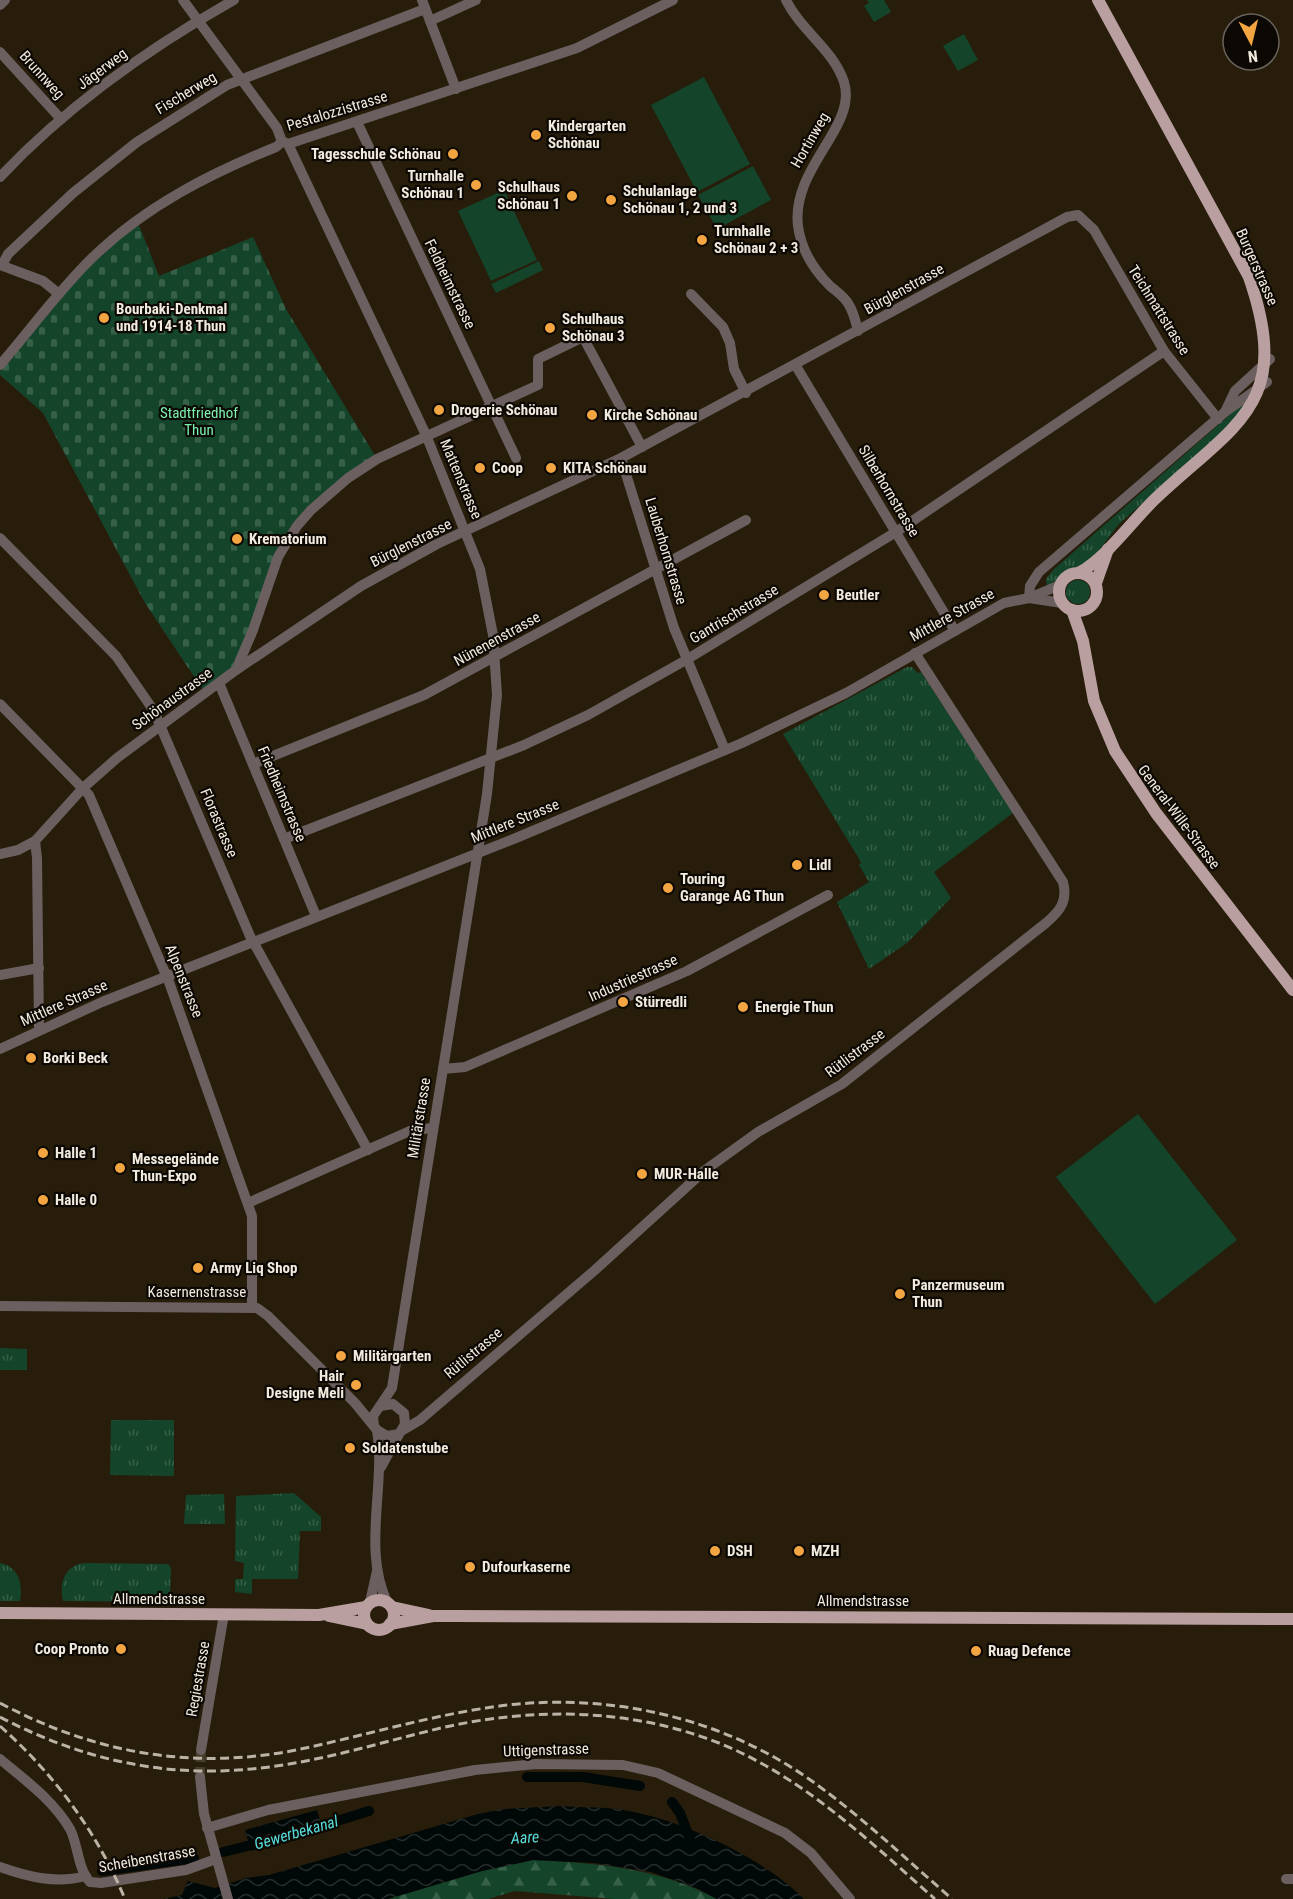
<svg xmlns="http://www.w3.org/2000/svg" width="1293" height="1899" font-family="'Roboto Condensed',sans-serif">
	<defs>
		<pattern id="grass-tufts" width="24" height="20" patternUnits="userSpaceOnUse" patternTransform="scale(1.5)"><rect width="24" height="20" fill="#14452b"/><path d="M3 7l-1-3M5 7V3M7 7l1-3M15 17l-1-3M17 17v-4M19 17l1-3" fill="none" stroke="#376049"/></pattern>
		<pattern id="forest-firs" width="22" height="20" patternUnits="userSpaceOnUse" patternTransform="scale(1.5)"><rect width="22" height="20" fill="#14452b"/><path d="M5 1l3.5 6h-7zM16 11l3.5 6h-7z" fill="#376049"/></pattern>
		<pattern id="cemetery-stones" width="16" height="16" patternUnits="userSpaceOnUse" patternTransform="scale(1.5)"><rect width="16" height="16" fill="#14452b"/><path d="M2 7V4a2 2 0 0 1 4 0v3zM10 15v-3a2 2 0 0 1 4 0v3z" fill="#376049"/></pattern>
		<pattern id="water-waves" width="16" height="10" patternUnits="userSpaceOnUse" patternTransform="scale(1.5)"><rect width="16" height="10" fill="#000808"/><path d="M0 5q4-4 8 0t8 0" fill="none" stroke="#262c2c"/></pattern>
	</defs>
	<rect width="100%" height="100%" fill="#271d0a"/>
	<g fill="url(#grass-tufts)">
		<path d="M1249,398L1240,417L1119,524L1091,561L1082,568L1067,571L1047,588L1046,579L1053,570Z"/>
		<circle cx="1078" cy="592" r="12"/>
		<path d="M907,667H912L918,673L921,672L1013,813L934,872L951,898L907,943L869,969L837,902L869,882L859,865L861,863L858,857L783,734Z"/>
		<path d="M0,1348L27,1349V1370H0Z"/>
		<path d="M111,1420H174V1476L110,1475Z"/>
		<path d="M294,1493L321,1517V1531H300L298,1579H252V1594L235,1592V1579H243L244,1563L235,1561L236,1496Z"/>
		<path d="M224,1494L225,1524H184L186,1495Z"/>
		<path d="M0,1563C19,1567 23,1584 20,1601H0Z"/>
		<path d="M85,1563L168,1564L171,1568L170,1599H184V1602L63,1601C59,1584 64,1565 85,1563Z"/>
	</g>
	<path fill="url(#forest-firs)" d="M533,1860C598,1863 659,1868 717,1899H615L515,1891L488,1899H388L482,1871Z"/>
	<path fill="url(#cemetery-stones)" d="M137,220L159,276L253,237L286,309L377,459L297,526L236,670L203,690L145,603L43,413L0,375V365L59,294Z"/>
	<g fill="#14452b">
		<path d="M867,0H884L891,12L874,22L864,6L869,3Z"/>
		<path d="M964,34L978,60L958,71L943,46Z"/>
		<path d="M704,77L750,164L697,192L651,105Z"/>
		<path d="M753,166L771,200L717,229L698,195Z"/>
		<path d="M504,190L537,260L491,281L458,211Z"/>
		<path d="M539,261L543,270L496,293L491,284Z"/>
		<path d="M1138,1114L1237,1240L1155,1304L1056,1177Z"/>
	</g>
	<g fill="url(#water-waves)">
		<path d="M560,1806C582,1808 607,1806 629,1811C684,1821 765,1859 804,1899H717L696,1888L651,1872L594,1863L533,1860L482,1871L388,1899H163L182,1895L188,1881L215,1888L246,1878L269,1875L478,1814L504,1809Z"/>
		<path d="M317,1810L323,1831L251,1851L245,1830Z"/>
	</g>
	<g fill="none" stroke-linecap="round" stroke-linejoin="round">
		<g stroke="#000808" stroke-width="10">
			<path d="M527,1777H583L640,1786"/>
			<path d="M672,1802L680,1813L691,1842"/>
			<path d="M308,1830L369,1811"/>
			<path d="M223,1852L264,1842"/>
			<path d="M102,1871L194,1858"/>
		</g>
		<path stroke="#453c2a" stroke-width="10" stroke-dasharray="10 5" stroke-linecap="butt" d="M200,1777L201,1750"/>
		<g stroke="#6b5f5f" stroke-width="10">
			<path d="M183,0L277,128L282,142"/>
			<path d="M422,0L456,89"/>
			<path d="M786,0C801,31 833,49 844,82C858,127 791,167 798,226C801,249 814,270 830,286C837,292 845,297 849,305C854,313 856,323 858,331"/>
			<path d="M0,5L5,0"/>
			<path d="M430,21L476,0"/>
			<path d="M0,52L60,118"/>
			<path d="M357,122L516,458"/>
			<path d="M284,142L288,144L577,48L673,0"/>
			<path d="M288,144L426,435L480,569L493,635L497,695L487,794L392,1388L380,1406"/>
			<path d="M0,177C67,106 149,48 234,0"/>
			<path d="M0,265L43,281L59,294"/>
			<path d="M2,265L8,254L73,193L137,142L227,85L425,9"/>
			<path d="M691,294L723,327L730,343L734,369L746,393"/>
			<path d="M0,365C31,329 59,290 93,257C146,206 209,174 276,147L282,142"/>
			<path d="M796,366L955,631"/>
			<path d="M1225,412L1235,391L1270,359"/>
			<path d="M621,458L674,628L725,750"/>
			<path d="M0,538L116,656L154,711L250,936L368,1150"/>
			<path d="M1029,598L1030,586L1039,572L1225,412L1267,382"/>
			<path d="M1029,598L1062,603"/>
			<path d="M236,670L253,630L278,557L297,526L311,510L348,478L377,459L538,385V359L583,337L642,447"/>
			<path d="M219,683L316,916"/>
			<path d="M0,704L89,795L169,982L252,1216V1307"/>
			<path d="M253,764L424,695L746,520"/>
			<path d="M284,839L524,745L588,715L686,660L896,532L1164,351"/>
			<path d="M35,841L37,858L39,1029"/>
			<path d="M0,854L18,850L35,841L83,788L117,758L236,670L361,586L437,544L621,458L1067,217L1078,215L1094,230L1164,351L1218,419"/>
			<path d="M0,975L39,968"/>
			<path d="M0,1049L102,1002L516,838L742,743L846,693L1004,603L1029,598L1060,585"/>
			<path d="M443,1069L465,1067L687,971L828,895"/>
			<path d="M248,1203L412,1130L433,1128"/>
			<path d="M0,1306L257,1308L268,1316L355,1403L377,1430L387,1436L399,1434L405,1424L404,1413L393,1404L380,1406L373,1416L374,1426"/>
			<path d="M377,1430C386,1487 362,1548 387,1602"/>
			<path d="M403,1430L420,1420L595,1270L704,1171L758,1132L842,1084L1046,923C1060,911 1068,901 1063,882L915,653"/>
			<path d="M381,1467L399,1434"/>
			<path d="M370,1602L377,1571"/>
			<path d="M201,1750L224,1614"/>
			<path d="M0,1759C25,1780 53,1800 70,1829C78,1844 78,1870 90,1882L101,1883L186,1870L216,1859"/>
			<path d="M200,1777L204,1814L228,1899"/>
			<path d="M207,1828L268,1810L475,1770L536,1764L623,1765L658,1773L785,1833L811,1853L850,1899"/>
			<path d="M0,1867C28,1877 56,1884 86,1876"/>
			<path d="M1286,1879H1293"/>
		</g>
		<g stroke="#b99fa0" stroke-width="12">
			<path d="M1080,572C1105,559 1133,520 1155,499C1237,422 1293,405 1249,277L1098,0"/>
			<circle cx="1078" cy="592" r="19"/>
			<path d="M1096,583L1108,549"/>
			<path d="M1072,610L1083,641L1094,701L1115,751L1156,813L1293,990"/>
			<circle cx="379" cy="1615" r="15"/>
			<path d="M392,1607L429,1615"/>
			<path d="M0,1613L319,1615L366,1607"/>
			<path d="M329,1616L367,1624"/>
			<path d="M390,1624L433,1616H456L1293,1619"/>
		</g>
		<g stroke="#bbb3a6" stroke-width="3" stroke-dasharray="9 4.5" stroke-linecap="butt">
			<path d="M0,1703C92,1752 188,1770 291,1751C356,1738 420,1718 486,1708C598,1690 716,1714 809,1779C860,1815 905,1858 952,1899"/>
			<path d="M0,1717C74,1756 154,1776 238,1770C307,1766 374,1744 441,1728C533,1707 630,1708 719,1743C803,1777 868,1840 935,1899"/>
			<path d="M0,1726C54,1774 97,1832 125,1899"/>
		</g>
	</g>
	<g fill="#f2a541" stroke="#0c0803" stroke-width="2">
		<circle cx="536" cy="135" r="6"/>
		<circle cx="453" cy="154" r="6"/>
		<circle cx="476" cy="185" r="6"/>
		<circle cx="572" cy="196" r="6"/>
		<circle cx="611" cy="200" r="6"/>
		<circle cx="702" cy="240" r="6"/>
		<circle cx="104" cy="318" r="6"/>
		<circle cx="550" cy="328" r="6"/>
		<circle cx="439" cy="410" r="6"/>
		<circle cx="592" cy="415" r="6"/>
		<circle cx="480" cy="468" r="6"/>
		<circle cx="551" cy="468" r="6"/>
		<circle cx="237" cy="539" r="6"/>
		<circle cx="824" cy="595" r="6"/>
		<circle cx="797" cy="865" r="6"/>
		<circle cx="668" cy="888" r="6"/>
		<circle cx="623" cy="1002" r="6"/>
		<circle cx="743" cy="1007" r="6"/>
		<circle cx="31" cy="1058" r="6"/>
		<circle cx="43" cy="1153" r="6"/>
		<circle cx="120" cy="1168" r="6"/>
		<circle cx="642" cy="1174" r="6"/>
		<circle cx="43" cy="1200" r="6"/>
		<circle cx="198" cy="1268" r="6"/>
		<circle cx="900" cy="1294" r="6"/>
		<circle cx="341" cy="1356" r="6"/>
		<circle cx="356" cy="1385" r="6"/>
		<circle cx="350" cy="1448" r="6"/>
		<circle cx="715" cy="1551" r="6"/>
		<circle cx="799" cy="1551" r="6"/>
		<circle cx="470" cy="1567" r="6"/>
		<circle cx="121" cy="1649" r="6"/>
		<circle cx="976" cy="1651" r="6"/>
	</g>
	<g text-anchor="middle" stroke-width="4.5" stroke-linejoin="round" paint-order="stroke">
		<g font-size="15" fill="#f1eadf" stroke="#0c0803">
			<text transform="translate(102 69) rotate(-37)" y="5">Jägerweg</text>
			<text transform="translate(42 75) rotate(48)" y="5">Brunnweg</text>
			<text transform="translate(186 93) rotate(-31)" y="5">Fischerweg</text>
			<text transform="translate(337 111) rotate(-17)" y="5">Pestalozzistrasse</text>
			<text transform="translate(810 140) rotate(-60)" y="5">Hortinweg</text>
			<text transform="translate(1257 267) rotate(66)" y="5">Burgerstrasse</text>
			<text transform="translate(450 284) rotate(64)" y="5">Feldheimstrasse</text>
			<text transform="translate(904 289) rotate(-29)" y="5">Bürglenstrasse</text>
			<text transform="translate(1159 310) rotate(58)" y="5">Teichmattstrasse</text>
			<text transform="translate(461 479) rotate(67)" y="5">Mattenstrasse</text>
			<text transform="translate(889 491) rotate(59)" y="5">Silberhornstrasse</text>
			<text transform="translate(411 543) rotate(-27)" y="5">Bürglenstrasse</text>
			<text transform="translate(666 551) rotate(73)" y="5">Lauberhornstrasse</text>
			<text transform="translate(734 614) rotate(-31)" y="5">Gantrischstrasse</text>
			<text transform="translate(952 615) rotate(-29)" y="5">Mittlere Strasse</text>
			<text transform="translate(497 639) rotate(-29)" y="5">Nünenenstrasse</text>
			<text transform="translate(172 699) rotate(-36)" y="5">Schönaustrasse</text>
			<text transform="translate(282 794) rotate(67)" y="5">Friedheimstrasse</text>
			<text transform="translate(1179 817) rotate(53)" y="5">General-Wille-Strasse</text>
			<text transform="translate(515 821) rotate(-22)" y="5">Mittlere Strasse</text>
			<text transform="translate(219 823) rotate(67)" y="5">Florastrasse</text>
			<text transform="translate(633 978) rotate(-24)" y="5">Industriestrasse</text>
			<text transform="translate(184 981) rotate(68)" y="5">Alpenstrasse</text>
			<text transform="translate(64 1003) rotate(-24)" y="5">Mittlere Strasse</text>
			<text transform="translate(855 1053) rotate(-37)" y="5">Rütlistrasse</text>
			<text transform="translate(419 1118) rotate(-81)" y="5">Militärstrasse</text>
			<text x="197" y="1297">Kasernenstrasse</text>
			<text transform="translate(473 1353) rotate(-40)" y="5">Rütlistrasse</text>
			<text x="159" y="1604">Allmendstrasse</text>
			<text x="863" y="1606">Allmendstrasse</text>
			<text transform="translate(198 1679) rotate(-80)" y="5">Regiestrasse</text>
			<text transform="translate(546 1750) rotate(-2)" y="5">Uttigenstrasse</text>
			<text transform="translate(147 1859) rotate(-10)" y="5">Scheibenstrasse</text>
		</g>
		<g font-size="15" font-weight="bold" fill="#f1eadf" stroke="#0c0803" text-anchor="start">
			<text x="548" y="131">Kindergarten<tspan x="548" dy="17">Schönau</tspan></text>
			<text x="441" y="159" text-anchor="end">Tagesschule Schönau</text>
			<text x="464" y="181" text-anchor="end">Turnhalle<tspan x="464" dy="17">Schönau 1</tspan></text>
			<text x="560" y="192" text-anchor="end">Schulhaus<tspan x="560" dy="17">Schönau 1</tspan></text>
			<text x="623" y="196">Schulanlage<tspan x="623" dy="17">Schönau 1, 2 und 3</tspan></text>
			<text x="714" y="236">Turnhalle<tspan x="714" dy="17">Schönau 2 + 3</tspan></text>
			<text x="116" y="314">Bourbaki-Denkmal<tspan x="116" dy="17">und 1914-18 Thun</tspan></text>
			<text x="562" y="324">Schulhaus<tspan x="562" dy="17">Schönau 3</tspan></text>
			<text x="451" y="415">Drogerie Schönau</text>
			<text x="604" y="420">Kirche Schönau</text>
			<text x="492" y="473">Coop</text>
			<text x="563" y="473">KITA Schönau</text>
			<text x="249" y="544">Krematorium</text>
			<text x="836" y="600">Beutler</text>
			<text x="809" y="870">Lidl</text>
			<text x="680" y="884">Touring<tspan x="680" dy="17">Garange AG Thun</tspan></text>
			<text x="635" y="1007">Stürredli</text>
			<text x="755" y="1012">Energie Thun</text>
			<text x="43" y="1063">Borki Beck</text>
			<text x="55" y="1158">Halle 1</text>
			<text x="132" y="1164">Messegelände<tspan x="132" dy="17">Thun-Expo</tspan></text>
			<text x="654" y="1179">MUR-Halle</text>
			<text x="55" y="1205">Halle 0</text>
			<text x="210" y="1273">Army Liq Shop</text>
			<text x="912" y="1290">Panzermuseum<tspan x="912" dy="17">Thun</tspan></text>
			<text x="353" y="1361">Militärgarten</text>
			<text x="344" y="1381" text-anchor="end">Hair<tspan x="344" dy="17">Designe Meli</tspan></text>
			<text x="362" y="1453">Soldatenstube</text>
			<text x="727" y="1556">DSH</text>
			<text x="811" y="1556">MZH</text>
			<text x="482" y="1572">Dufourkaserne</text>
			<text x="109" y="1654" text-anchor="end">Coop Pronto</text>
			<text x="988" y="1656">Ruag Defence</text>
		</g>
		<g font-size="15" fill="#7bf3b0" stroke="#0c0803">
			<text x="199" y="418">Stadtfriedhof<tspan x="199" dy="17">Thun</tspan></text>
		</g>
		<g font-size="16" font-style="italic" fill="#57dede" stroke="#0c0803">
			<text transform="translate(296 1832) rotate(-16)" y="6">Gewerbekanal</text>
			<text transform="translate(525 1837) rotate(-4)" y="6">Aare</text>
		</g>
	</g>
	<g transform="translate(1251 42) rotate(173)"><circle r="28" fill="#0c0803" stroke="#68625b" stroke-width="1.5"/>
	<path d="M0-4.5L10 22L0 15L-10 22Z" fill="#f2a541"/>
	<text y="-9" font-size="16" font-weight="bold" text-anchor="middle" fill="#f1eadf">N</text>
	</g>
</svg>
